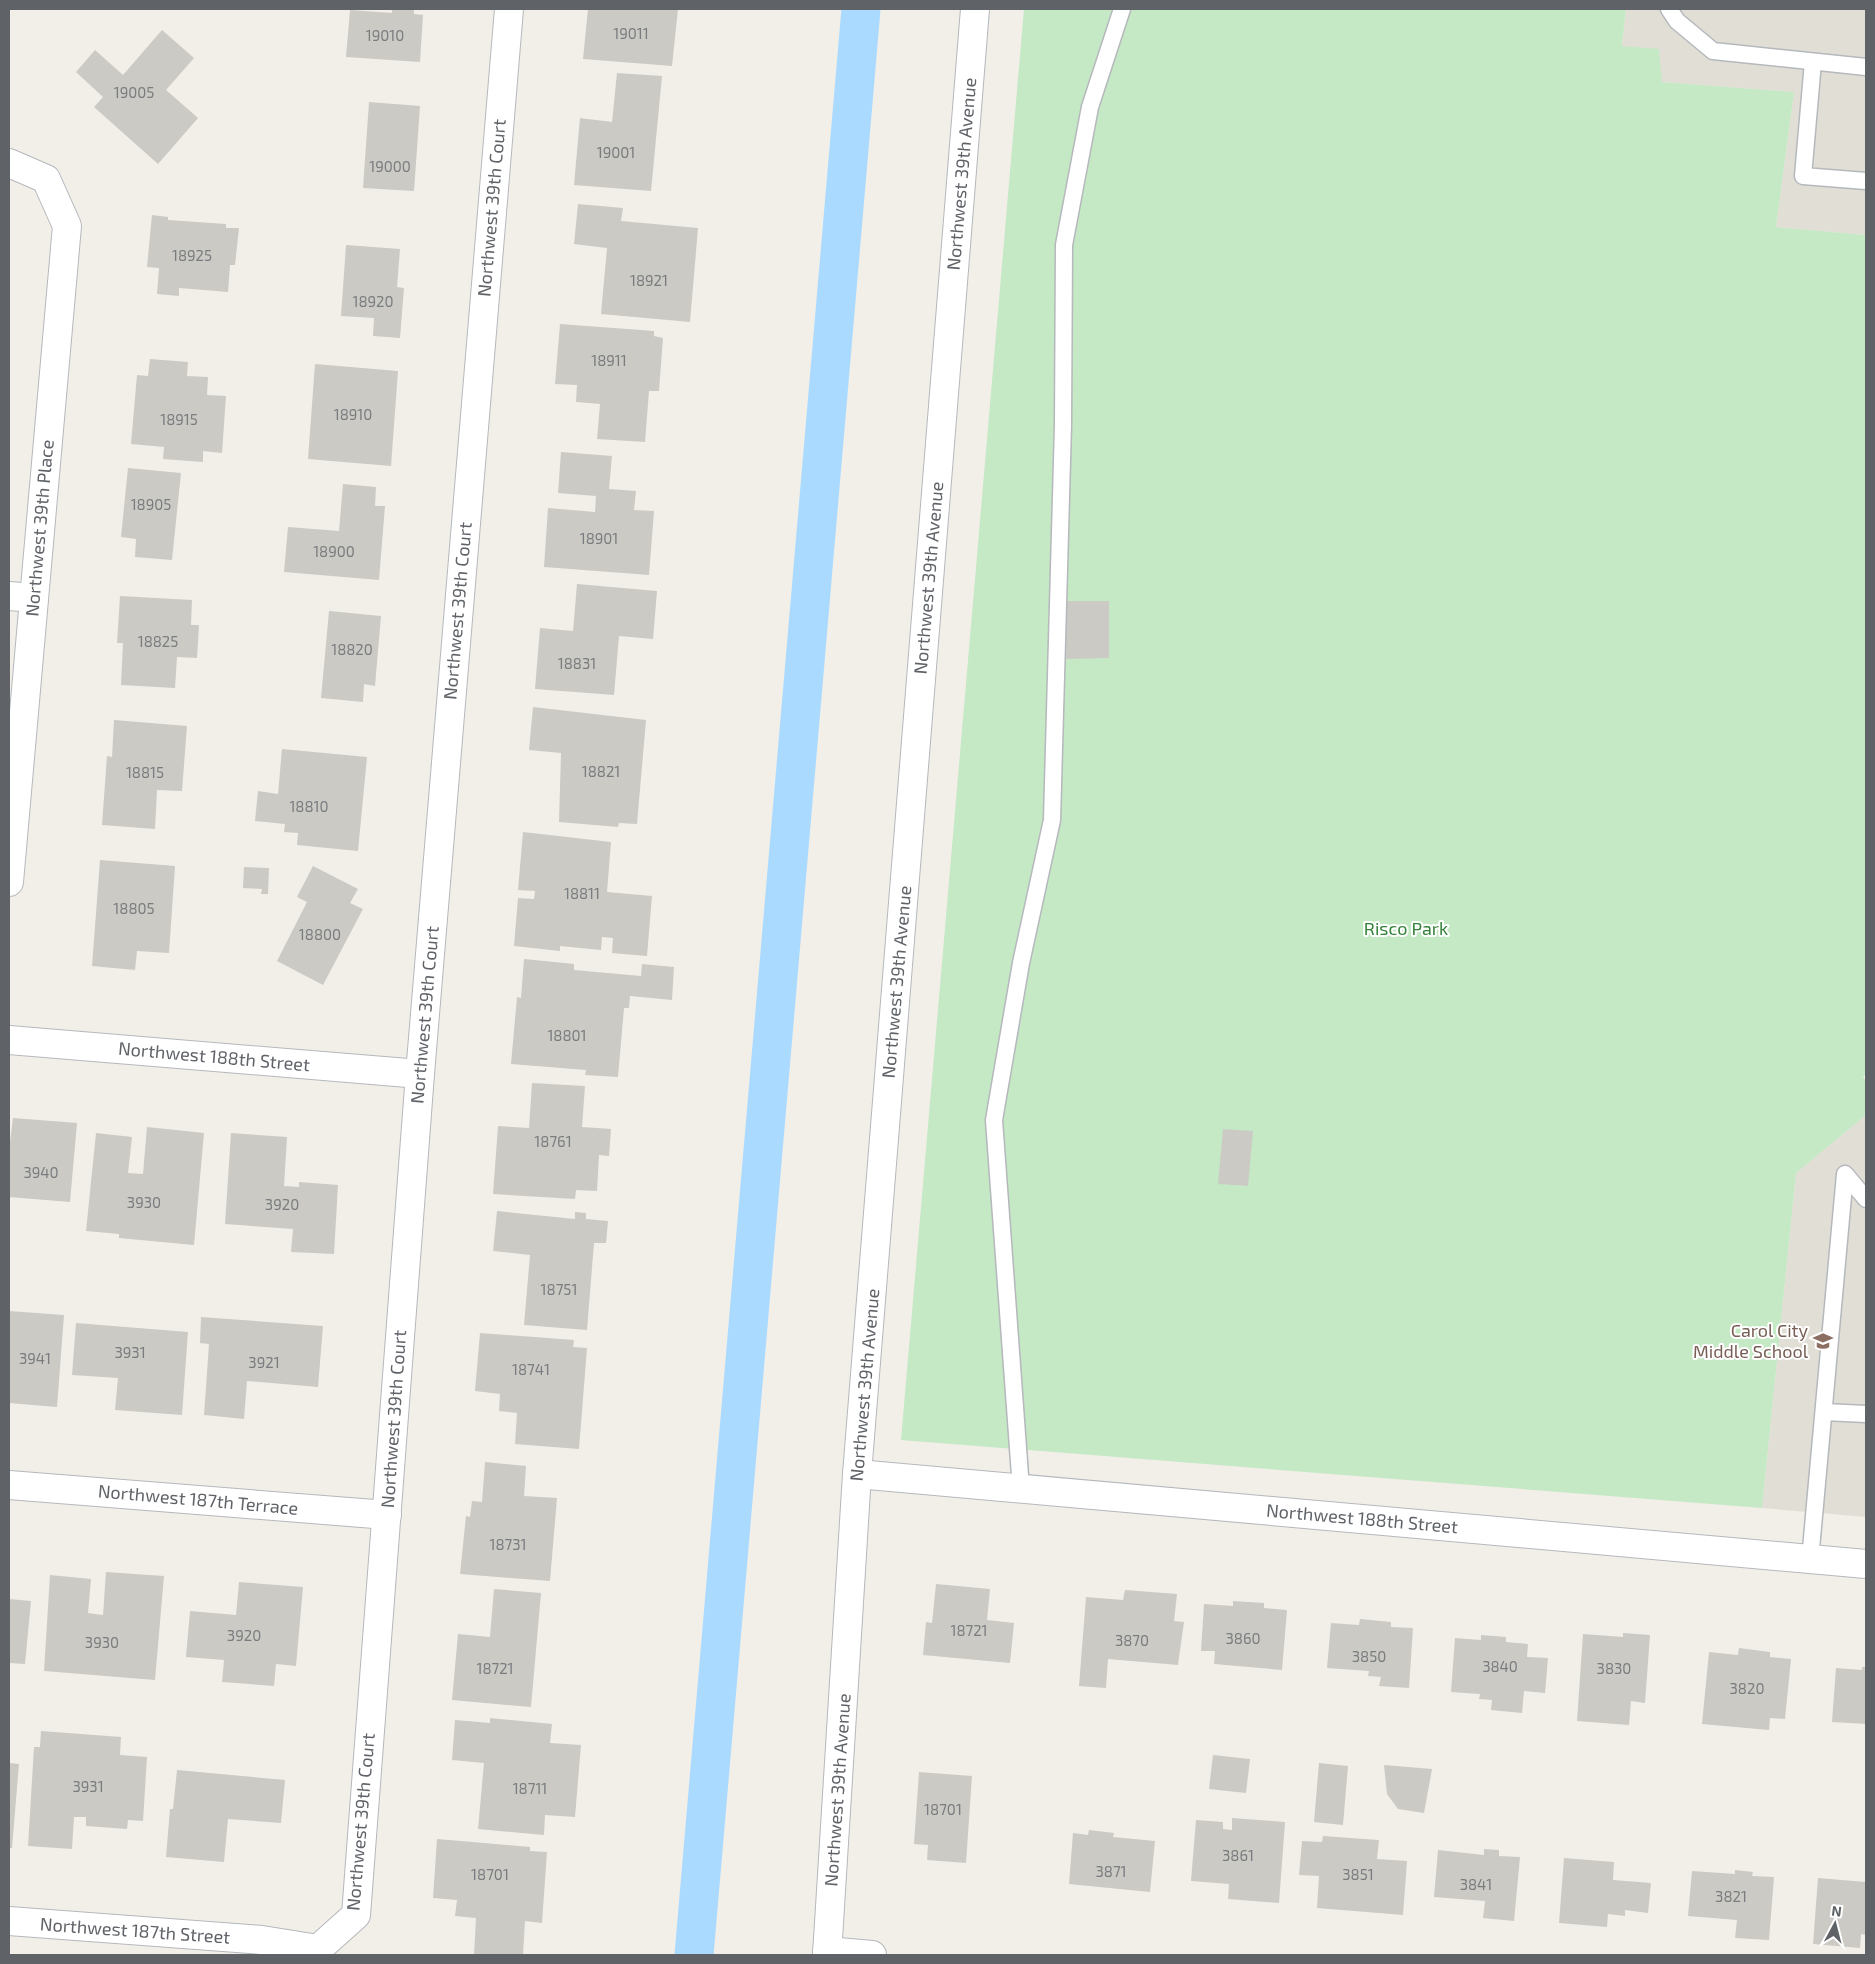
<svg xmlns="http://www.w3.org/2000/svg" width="1875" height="1964" font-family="'Exo 2',sans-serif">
	<rect width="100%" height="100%" fill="#f1efe8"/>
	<g fill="#e1ded6">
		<path d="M1626,9H1866V235L1776,227L1794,92L1662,82L1622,46Z"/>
		<path d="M1866,1115V1517L1762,1508L1796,1173Z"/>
	</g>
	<path fill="#c5e8c5" d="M1024,9H1626L1622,46L1659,49L1662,82L1794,92L1776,227L1866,235V1074L1863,1077L1866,1081V1115L1796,1173L1762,1508L901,1440Z"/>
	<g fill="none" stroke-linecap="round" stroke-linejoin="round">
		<path stroke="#aadaff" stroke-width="39" d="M694,1955L861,9"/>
	</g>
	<g fill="#cccac5">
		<path d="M392,9H414V14L423,15L420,62L346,57L350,10L392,13Z"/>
		<path d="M588,9H678L672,66L583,59Z"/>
		<path d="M162,30L194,58L166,90L198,118L158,164L94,107L103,97L76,72L95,50L123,75Z"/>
		<path d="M617,73L662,76L651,191L574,185L580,118L612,122Z"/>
		<path d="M369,102L420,106L414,191L363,188Z"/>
		<path d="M578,204L623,208L621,221L698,228L690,322L601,314L607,248L574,244Z"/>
		<path d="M152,215L168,217V220L226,224V228H239L235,265H230L228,292L179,288V296L157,294L159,268L147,267Z"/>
		<path d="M346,245L400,249L397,287L404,288L400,338L373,336L374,318L341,316Z"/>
		<path d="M560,324L654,331V336L663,338L659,391H649L645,442L597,439L600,404L576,402L577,385L555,384Z"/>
		<path d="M150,359L188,362L187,376L208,377L207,395L226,396L222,453L203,451V462L163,459L164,447L131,444L137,375L148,376Z"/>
		<path d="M315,364L398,371L391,466L308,459Z"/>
		<path d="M561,452L612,456L609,489L636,491L634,510L654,511L649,575L544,567L548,508L595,512L596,496L558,493Z"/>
		<path d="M128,468L181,473L172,560L135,557L136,539L121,537Z"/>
		<path d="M343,484L376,487L375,506H385L379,580L284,572L288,527L339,531Z"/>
		<path d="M577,584L657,591L653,639L619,636L614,695L535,689L540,628L573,631Z"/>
		<path d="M120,596L192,600L191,625H199L197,658L177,657L175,688L121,685L123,643H117Z"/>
		<path d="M1066,601H1109V658L1066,659Z"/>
		<path d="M329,611L381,616L375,686L364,684L363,702L321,698Z"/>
		<path d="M533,707L646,720L637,824L619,823L618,827L559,822L561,753L529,750Z"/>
		<path d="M114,720L187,726L182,791L157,790L155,829L102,825L107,756L112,757Z"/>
		<path d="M282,749L367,757L358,851L297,845L298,833L284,832L285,824L255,821L258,791L278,794Z"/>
		<path d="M523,832L611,842L607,892L652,896L647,956L612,953L613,938L602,937L601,950L560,946V951L514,946L518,898L534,899L535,891L518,890Z"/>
		<path d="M100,860L175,866L169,953L137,951L135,970L92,966Z"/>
		<path d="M313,866L358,889L350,903L363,909L323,985L277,961L307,902L297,897Z"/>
		<path d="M244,867L269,868L268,894H261L262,889L243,888Z"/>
		<path d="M524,959L574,964V970L641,976L642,964L674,967L672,1000L630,996L629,1008H624L618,1077L585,1075L586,1070L511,1064L517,997L521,998Z"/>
		<path d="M532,1083L585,1086L582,1127L611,1129L609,1156L599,1155L597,1191L576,1190L575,1199L493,1194L498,1126L529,1128Z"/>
		<path d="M13,1118L77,1123L70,1202L9,1197V1150Z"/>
		<path d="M147,1127L204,1133L194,1245L119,1238V1234L86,1231L96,1133L132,1137L128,1173L143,1174Z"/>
		<path d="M1223,1129L1253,1131L1248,1186L1218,1184Z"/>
		<path d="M231,1133L287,1137L284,1186L299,1187V1182L338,1185L334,1254L291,1252L293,1229L225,1224Z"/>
		<path d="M497,1211L575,1219V1212L586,1213V1219L608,1221L606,1243H594L587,1330L524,1325L530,1255L493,1251Z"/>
		<path d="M9,1311L64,1315L57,1407L9,1403Z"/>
		<path d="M201,1317L323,1326L318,1387L247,1381L244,1419L204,1415L209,1344L200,1343Z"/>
		<path d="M76,1323L188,1332L182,1415L115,1410L118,1378L72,1375Z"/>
		<path d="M480,1333L574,1340L573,1347L587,1348L579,1449L515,1444L517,1413L499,1411L500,1394L475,1391Z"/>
		<path d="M485,1462L526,1466L524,1496L557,1498L550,1581L460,1574L466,1516L470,1517L472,1501L482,1502Z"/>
		<path d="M106,1572L164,1576L155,1680L44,1671L50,1575L91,1579L88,1613L103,1615Z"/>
		<path d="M239,1582L303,1587L296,1666L276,1664L274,1686L222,1682L224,1660L186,1657L190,1611L236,1615Z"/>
		<path d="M936,1584L990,1589L987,1620L1014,1623L1010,1663L923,1655L926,1622L932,1623Z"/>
		<path d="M494,1589L541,1593L531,1707L452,1700L458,1634L490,1637Z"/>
		<path d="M1125,1590L1177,1594L1174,1621L1184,1622L1178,1665L1108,1659L1106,1688L1079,1686L1086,1597L1123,1600Z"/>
		<path d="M9,1599L31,1601L25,1664L9,1663Z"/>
		<path d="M1233,1601L1264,1603V1608L1287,1610L1282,1670L1214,1664L1215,1651H1201L1204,1604L1233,1606Z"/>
		<path d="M1360,1619L1391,1622V1627L1413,1628L1409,1688L1379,1686L1381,1677L1368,1676L1369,1671L1327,1668L1331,1623L1359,1625Z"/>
		<path d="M1623,1633L1650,1635L1645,1703L1631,1701L1629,1725L1577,1721L1583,1634L1623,1637Z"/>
		<path d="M1481,1635L1506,1637V1642L1528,1644L1527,1657L1548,1658L1545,1693L1524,1691L1522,1713L1491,1710L1492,1700L1479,1699L1480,1694L1451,1692L1455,1638L1481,1640Z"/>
		<path d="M1739,1648L1770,1652V1657L1791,1659L1785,1719L1770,1718L1769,1730L1702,1724L1709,1652L1738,1655Z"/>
		<path d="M1862,1667H1866V1724L1832,1722L1836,1668L1862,1670Z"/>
		<path d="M490,1718L552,1724L550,1743L581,1745L575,1817L545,1815L544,1835L478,1829L484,1763L452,1760L455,1720L490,1723Z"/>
		<path d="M41,1731L121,1737L120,1755L147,1757L143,1821L128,1820L127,1829L86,1826V1817H74L72,1849L28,1846L34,1747H40Z"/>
		<path d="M1213,1755L1250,1759L1246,1793L1209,1789Z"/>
		<path d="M9,1763L19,1764L12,1848H9Z"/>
		<path d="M1319,1763L1348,1766L1343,1825L1314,1822Z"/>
		<path d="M1384,1765L1432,1769L1424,1813L1398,1809L1387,1794Z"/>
		<path d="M177,1770L285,1780L281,1823L228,1819L224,1862L166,1857L170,1809H173Z"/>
		<path d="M919,1772L972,1776L966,1863L927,1860L928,1845L914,1844Z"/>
		<path d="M1232,1818L1285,1822L1279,1903L1228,1899L1229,1884L1191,1881L1196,1820L1223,1822V1829L1232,1830Z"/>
		<path d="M1089,1830L1114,1833L1113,1837L1155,1841L1150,1892L1069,1884L1073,1833L1088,1835Z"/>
		<path d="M1323,1836L1379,1840L1377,1859L1407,1861L1403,1915L1317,1908L1319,1876L1299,1875L1302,1841L1322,1842Z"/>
		<path d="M437,1839L530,1847V1851L547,1852L542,1923L525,1921L523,1955H474L476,1918L455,1916L457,1900L433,1898Z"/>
		<path d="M1484,1849L1499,1850V1856L1520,1857L1514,1921L1483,1918L1485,1901L1434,1897L1438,1850L1484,1855Z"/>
		<path d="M1564,1858L1614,1862L1613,1880L1651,1883L1648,1913L1625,1910V1916L1608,1914L1607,1927L1559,1923Z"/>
		<path d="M1735,1870L1753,1872L1752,1876L1774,1877L1769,1940L1735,1938L1737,1920L1688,1916L1692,1871L1735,1874Z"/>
		<path d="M1818,1878L1866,1882V1935L1861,1934L1860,1948L1813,1944Z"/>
	</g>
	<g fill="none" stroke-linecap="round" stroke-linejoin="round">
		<defs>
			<g id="service">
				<path d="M1669,9L1677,21L1713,51L1866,67"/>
				<path d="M1813,62L1803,176L1866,181"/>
				<path d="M1824,1412L1866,1414"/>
				<path d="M1021,1489L994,1120L1021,963L1052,820L1063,425L1064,245L1090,107L1122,9"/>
				<path d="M1810,1560L1845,1174L1866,1199"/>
			</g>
			<g id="minor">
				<path d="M9,163L46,179L67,226L9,882"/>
				<path d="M9,596L34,598"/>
				<path d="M9,1040L420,1074"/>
				<path d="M857,1474L1866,1564"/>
				<path d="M9,1485L387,1515"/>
				<path d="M9,1921L262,1940L318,1949L356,1915L420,1074L509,9"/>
				<path d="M827,1951L872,1955"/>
				<path d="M827,1955L857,1474L975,9"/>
			</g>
		</defs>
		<use href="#service" stroke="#b5b8bc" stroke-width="19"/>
		<use href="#minor" stroke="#b5b8bc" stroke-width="30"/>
		<use href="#service" stroke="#fff" stroke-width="16"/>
		<use href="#minor" stroke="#fff" stroke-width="28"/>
	</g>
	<defs>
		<symbol id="school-bare" viewBox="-9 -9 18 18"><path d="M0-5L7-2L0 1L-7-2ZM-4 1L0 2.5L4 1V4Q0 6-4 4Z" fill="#8d6e63" stroke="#fff" stroke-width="2.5" paint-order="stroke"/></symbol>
	</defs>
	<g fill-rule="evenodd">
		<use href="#school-bare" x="1809" y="1327" width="28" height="28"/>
	</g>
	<g text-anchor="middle" stroke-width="4" stroke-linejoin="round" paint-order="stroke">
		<g font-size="15" fill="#7a7d7f">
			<text x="631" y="39">19011</text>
			<text x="385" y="41">19010</text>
			<text x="134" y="98">19005</text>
			<text x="616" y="158">19001</text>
			<text x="390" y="172">19000</text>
			<text x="192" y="261">18925</text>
			<text x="649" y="286">18921</text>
			<text x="373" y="307">18920</text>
			<text x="609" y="366">18911</text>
			<text x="353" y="420">18910</text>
			<text x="179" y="425">18915</text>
			<text x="151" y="510">18905</text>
			<text x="599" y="544">18901</text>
			<text x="334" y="557">18900</text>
			<text x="158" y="647">18825</text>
			<text x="352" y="655">18820</text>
			<text x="577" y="669">18831</text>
			<text x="601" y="777">18821</text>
			<text x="145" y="778">18815</text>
			<text x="309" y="812">18810</text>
			<text x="582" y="899">18811</text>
			<text x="134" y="914">18805</text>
			<text x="320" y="940">18800</text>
			<text x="567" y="1041">18801</text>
			<text x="553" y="1147">18761</text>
			<text x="41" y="1178">3940</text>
			<text x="144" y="1208">3930</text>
			<text x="282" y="1210">3920</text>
			<text x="559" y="1295">18751</text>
			<text x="130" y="1358">3931</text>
			<text x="35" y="1364">3941</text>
			<text x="264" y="1368">3921</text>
			<text x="531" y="1375">18741</text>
			<text x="508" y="1550">18731</text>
			<text x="969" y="1636">18721</text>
			<text x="244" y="1641">3920</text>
			<text x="1243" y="1644">3860</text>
			<text x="1132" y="1646">3870</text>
			<text x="102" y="1648">3930</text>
			<text x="1369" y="1662">3850</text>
			<text x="1500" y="1672">3840</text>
			<text x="495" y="1674">18721</text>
			<text x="1614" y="1674">3830</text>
			<text x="1747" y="1694">3820</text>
			<text x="88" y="1792">3931</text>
			<text x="530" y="1794">18711</text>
			<text x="943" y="1815">18701</text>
			<text x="1238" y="1861">3861</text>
			<text x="1111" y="1877">3871</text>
			<text x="490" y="1880">18701</text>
			<text x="1358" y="1880">3851</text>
			<text x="1476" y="1890">3841</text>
			<text x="1731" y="1902">3821</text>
		</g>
		<g font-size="18" fill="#5f6368" stroke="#fff">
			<text transform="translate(962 174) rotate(-85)" y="6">Northwest 39th Avenue</text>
			<text transform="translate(492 208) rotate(-85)" y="6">Northwest 39th Court</text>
			<text transform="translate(40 528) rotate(-85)" y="6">Northwest 39th Place</text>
			<text transform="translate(929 578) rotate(-85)" y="6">Northwest 39th Avenue</text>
			<text transform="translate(458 611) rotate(-85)" y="6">Northwest 39th Court</text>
			<text transform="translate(897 982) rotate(-85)" y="6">Northwest 39th Avenue</text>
			<text transform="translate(425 1015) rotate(-85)" y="6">Northwest 39th Court</text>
			<text transform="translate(214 1057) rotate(5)" y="6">Northwest 188th Street</text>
			<text transform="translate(865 1385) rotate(-85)" y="6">Northwest 39th Avenue</text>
			<text transform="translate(394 1419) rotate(-86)" y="6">Northwest 39th Court</text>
			<text transform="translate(198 1500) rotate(5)" y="6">Northwest 187th Terrace</text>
			<text transform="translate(1362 1519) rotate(5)" y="6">Northwest 188th Street</text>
			<text transform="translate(838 1790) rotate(-86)" y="6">Northwest 39th Avenue</text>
			<text transform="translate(361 1822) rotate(-85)" y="6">Northwest 39th Court</text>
			<text transform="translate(135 1931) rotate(4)" y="6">Northwest 187th Street</text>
		</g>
		<g font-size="18" fill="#348238" stroke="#fff">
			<text x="1406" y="935">Risco Park</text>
		</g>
		<g font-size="18" fill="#785e54" stroke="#fff" text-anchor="end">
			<text x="1808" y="1337">Carol City<tspan x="1808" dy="21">Middle School</tspan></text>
		</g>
	</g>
	<rect width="1875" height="1964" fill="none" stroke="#5f6368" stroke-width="20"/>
	<g transform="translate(1835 1924) rotate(7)" stroke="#ffffff" stroke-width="4" paint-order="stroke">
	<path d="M0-4L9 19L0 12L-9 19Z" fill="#5f6368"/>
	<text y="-8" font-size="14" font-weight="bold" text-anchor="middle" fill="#5f6368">N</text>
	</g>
</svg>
